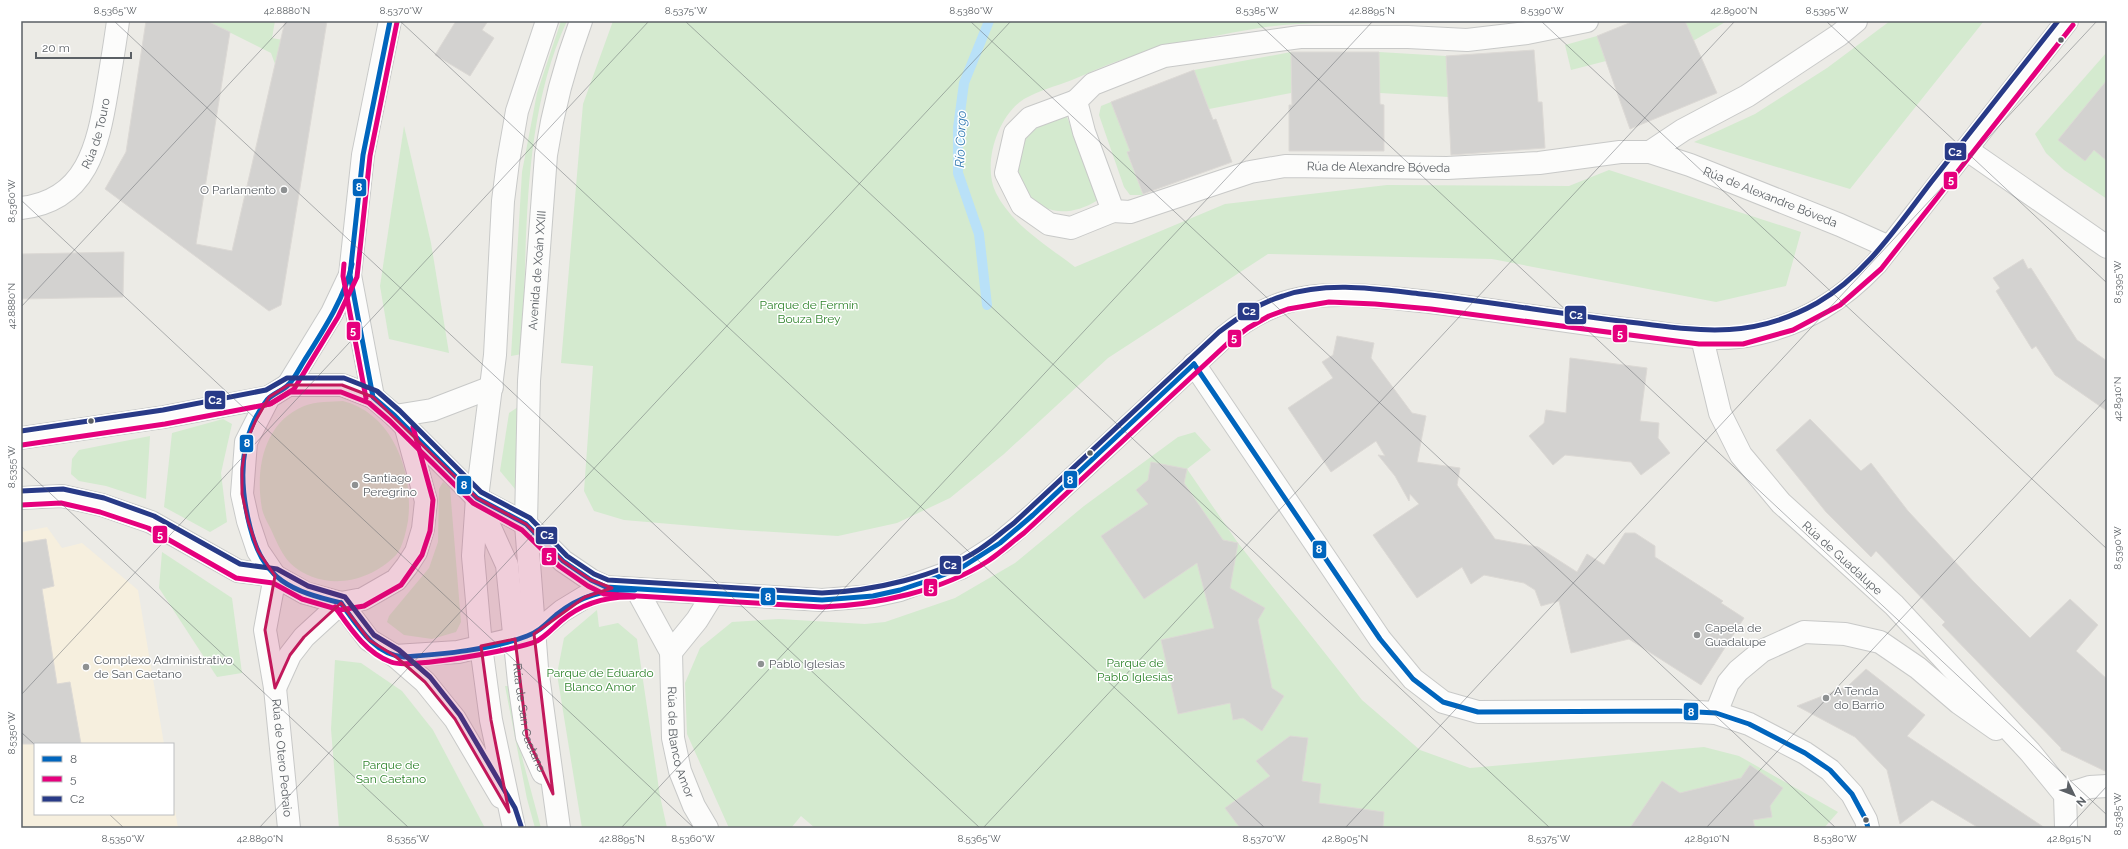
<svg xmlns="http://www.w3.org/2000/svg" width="2128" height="849" font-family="Raleway,sans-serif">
	<rect width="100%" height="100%" fill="#ecebe6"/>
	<path fill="#f6efde" d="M47,527L62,548L82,543L138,590L164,744H35V814H173V798L178,828H21V532Z"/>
	<g fill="#d4eacf">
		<path d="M207,21H275L272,38L288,41L285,65L275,64L271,53Z"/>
		<path d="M561,21H567C520,122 528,245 522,354L511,356L522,172L537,93Z"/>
		<path d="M613,21H1383C1345,23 1304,22 1266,27C1220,34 1174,44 1130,57C1110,63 1091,72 1072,80C1056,86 1038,91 1024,99C997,116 982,165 996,193C1012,225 1048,246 1075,267L1225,204L1387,185L1569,186L1609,170L1801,232L1786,286L1716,302L1492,259L1268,254L1108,358L1004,454L950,498L897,523L838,536L740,530L624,520L594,511L584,491L593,366L561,363L583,104Z"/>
		<path d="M1685,21H1727L1693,41Z"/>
		<path d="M1890,21H1984L1850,189L1694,142L1755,114L1827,68Z"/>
		<path d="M1597,36L1606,61L1571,70L1565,45Z"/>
		<path d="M1291,52V93L1209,109L1194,70Z"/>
		<path d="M1379,52L1446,56L1449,97L1380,93Z"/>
		<path d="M2107,52V199L2064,170L2046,153L2035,134Z"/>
		<path d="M1111,102L1132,151L1127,153L1143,195H1130L1124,187L1099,115L1101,106Z"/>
		<path d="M1067,117L1098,200C1021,248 979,129 1067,117Z"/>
		<path d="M404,126L431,243L449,353L389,339L380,286Z"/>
		<path d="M343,401C394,414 414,474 408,521C406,531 403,547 396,555C368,584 321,592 290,563C283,556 277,543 273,534C270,526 264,518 262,509C255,470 263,423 304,406C316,401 331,402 343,401Z"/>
		<path d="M518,407L515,489L500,471L509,413Z"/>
		<path d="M223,419L232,424L221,473L227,522L210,532L164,507L172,433Z"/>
		<path d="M1195,432L1211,450L1187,469L1238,543L1362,700L1420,750L1470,768L1704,747L1739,756L1838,812L1824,828H815L801,816L791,828H729L687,734L685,683L700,648L732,622L779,619L865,624L885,622L955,598L1015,563L1084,506L1178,437Z"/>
		<path d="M150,436L146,499L106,486L79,481L71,474L72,459L79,450Z"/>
		<path d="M443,482L450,488L461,622L456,632L432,639L404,635L387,622L389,616L429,568L438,542L439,489Z"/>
		<path d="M162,552L232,598L242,673L217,677L159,588Z"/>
		<path d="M597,610L599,627L618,623L637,639L660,796L667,828H582L557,674L564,638Z"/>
		<path d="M335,660L361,663L402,691L433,730L485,828H339L331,729Z"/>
		<path d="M505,686H508L523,761L541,828H535L527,799Z"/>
	</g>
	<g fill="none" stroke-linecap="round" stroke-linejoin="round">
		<path stroke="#b9e1f8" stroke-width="10" d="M987,305L979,234L958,173V128L964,83L989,21"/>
	</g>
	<g fill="#d3d2d0" stroke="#dcd9d5">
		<path d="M146,21H207L230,32L196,244L232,251L285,21H327L281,305L269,311L105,189L126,152Z"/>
		<path d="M456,21H488L482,30L494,38L470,76L435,55Z"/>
		<path d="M1634,21H1685L1717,93L1630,129L1597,36Z"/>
		<path d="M1534,50L1538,102H1542L1545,148L1451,155L1446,56Z"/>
		<path d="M1291,52H1379L1380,104L1384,105V151H1289V105H1292Z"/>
		<path d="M1194,70L1213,120L1216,119L1232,162L1143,194L1127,152L1130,151L1111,102Z"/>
		<path d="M2107,80V161L2094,150L2085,161L2058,140Z"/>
		<path d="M124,252L123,297L21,299V254Z"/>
		<path d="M2023,259L2028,269L2031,268L2077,340L2107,361V411L2055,375L2036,346L2032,349L1996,291L2000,288L1993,278Z"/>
		<path d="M1337,336L1374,343L1371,358L1412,413L1426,416L1417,462L1460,468L1457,485L1495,539L1538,547L1577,572L1587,554L1604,565L1625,533H1635L1655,546V557L1723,601L1721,603L1744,618L1701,685L1629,639L1571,653L1559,601L1541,606L1535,590L1524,583L1484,575L1471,584L1462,567L1417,598L1373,535L1419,504L1410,494L1409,501L1395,476L1378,455L1385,456L1376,441L1331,472L1288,408L1333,378L1322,362L1333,355Z"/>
		<path d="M1570,358L1647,368L1640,421L1659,423L1658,438L1670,453L1641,475L1631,462L1565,455L1553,465L1529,436L1544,423L1546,410L1566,413Z"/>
		<path d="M1810,419L1861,471L1871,463L1908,511L1973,581L2030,638L2070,599L2098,625L2076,651L2107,679V772L2061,750V748L1942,625L1945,622L1876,551L1871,557L1826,512L1776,450Z"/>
		<path d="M1151,462L1187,469L1184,483L1223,540L1238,543L1230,588L1265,608L1258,620L1272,688L1284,696L1262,731L1243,718L1233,720L1230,703L1178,714L1161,640L1214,628L1197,563L1144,599L1101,536L1148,504L1136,490L1148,480Z"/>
		<path d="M46,539L54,586L42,589L57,684L70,682L81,744H21V543Z"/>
		<path d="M1866,669L1925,715L1907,736L2045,828H1979L1932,800L1900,824L1887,770L1855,737L1797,706L1848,686Z"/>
		<path d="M1290,736L1308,738L1302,781L1321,784L1319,803L1384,812L1383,828H1240L1225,808L1270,776L1256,761Z"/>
		<path d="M1750,765L1783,788L1770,806L1772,817L1753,820L1755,828H1630L1662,781L1680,793L1741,778Z"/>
	</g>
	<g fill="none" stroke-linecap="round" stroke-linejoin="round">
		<defs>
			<g id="minor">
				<path id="s1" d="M1587,21L1527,33L1467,40L1408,37H1300L1164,56L1093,84L1076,101L1084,132L1113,211L1130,212L1250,172L1285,166L1447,168L1539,163L1620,152H1650L1690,165L1840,225L1889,247"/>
				<path d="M1076,101L1030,118L1015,133L1006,173L1022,205L1049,224L1071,228L1113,211"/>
				<path d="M1966,149L2107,247"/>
				<path d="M1650,152L1683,130L1747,96L1839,35L1856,21"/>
				<path id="s2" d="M21,208C87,201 98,145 107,91C111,67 115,44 118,21"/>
				<path id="s3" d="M1702,338L1720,413L1741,455L1781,503L1894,605L2030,752L2065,795L2066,828"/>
				<path d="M1194,364L1380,639L1413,679L1443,702L1478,712L1678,711L1716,713L1749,724L1805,753L1830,770L1852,794L1866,820L1868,828"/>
				<path d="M288,385L332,313L350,275"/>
				<path d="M373,397L350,275L363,155L390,21"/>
				<path d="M395,416L432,410L492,387"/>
				<path d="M406,428L426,501L423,529L416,552L407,566L396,580L363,599L341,603L305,593L275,576L258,551L248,521L242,494L246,442L269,397L288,385H342L373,397L395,416L477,498L526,524L563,561L591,580L606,587L822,600L873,596L900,590L961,568L1000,543L1033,515L1223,338C1282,288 1329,292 1402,299C1482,307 1562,322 1642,331C1680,335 1718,343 1756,334C1805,323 1842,300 1876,264L2067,21"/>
				<path d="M21,438L164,417L269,397"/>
				<path d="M21,498L62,496L102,505L151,522L238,571L275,576"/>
				<path id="s4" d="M478,501L507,565L519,682L527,737L543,773"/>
				<path id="s5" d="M275,576L265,630L275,688L289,828"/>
				<path id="s6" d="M637,590L671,652L673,738L680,771L694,806L707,828"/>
				<path d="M341,603L369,640L395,656L425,682L455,719L501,797"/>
				<path d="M671,652L697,620L713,594"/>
				<path d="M395,656L458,652L534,634L562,611L585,597L612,588"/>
				<path d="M275,688L290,655L304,637L341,603"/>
				<path d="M1716,713L1728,683L1738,671L1762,651L1804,632L1845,634L1880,642L1918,668L1959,703L1996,729"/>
				<path d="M2065,795L2090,787L2107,786"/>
				<path d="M514,828L491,720L481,646L473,556L477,498L495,355L503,201L508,162L517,111L547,21"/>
				<path id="s7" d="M559,828L537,668L526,524L529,381L546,155C553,109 565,64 581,21"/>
			</g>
		</defs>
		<use href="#minor" stroke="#c8c9c8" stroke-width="24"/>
		<use href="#minor" stroke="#fcfcfb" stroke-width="22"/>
		<defs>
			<g id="bus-1">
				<path d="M390,21L363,155L350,275L373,397L395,416L477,498L526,524L563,561L591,580L606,587L822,600L873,596L900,590L930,580L961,568L1000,543L1033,515L1194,364"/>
				<path d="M1194,364L1380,639L1413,679L1443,702L1478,712L1678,711L1716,713L1749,724L1805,753L1830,770L1852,794L1866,820L1868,828"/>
				<path d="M341,603C357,625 374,655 404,657C443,654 491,650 527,636C539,632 547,623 556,615C580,596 604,589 635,590"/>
				<path d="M341,603C292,591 263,581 250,527C239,484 238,437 267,400C273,393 283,391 289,384C295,378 299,369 304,361C321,334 346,296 352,264"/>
			</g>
			<g id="bus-2">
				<path d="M344,264L343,276L366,398"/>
				<path d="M265,405L272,403L294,389L338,317L357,277L370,156L397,22"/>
				<path d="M22,445L165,424L270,404L290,392H341L369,403L390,421L473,503L522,530L559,566L588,586L604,594L822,607C876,605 942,591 988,561C1000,553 1012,542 1024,533L1228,343L1248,328L1269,316L1288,309L1329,302L1375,304L1431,309L1699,344H1743L1793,330L1840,305L1881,269L2073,25"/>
				<path d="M21,505L61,503L100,512L148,528L236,578L273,583L302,599L340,610L364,606L401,585L422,555L430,531L433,500L413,427"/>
				<path d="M335,607C350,628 366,653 391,662C408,669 518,650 537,641C546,636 553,628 561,621C582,603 606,596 634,597"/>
			</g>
			<g id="bus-3">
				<path d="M21,431L163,410L266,390L287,378H344L377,391L400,411L481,492L530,518L567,556L594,574L608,580L822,593C872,591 938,577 980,549C992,541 1003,531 1014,523L1219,332C1239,317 1259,303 1283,296C1327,281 1377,289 1421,294C1494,302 1566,315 1638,323C1705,332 1755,338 1817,303C1866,275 1898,225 1932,181C1974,128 2016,74 2058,21"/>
				<path d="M21,491L63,489L104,498L154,516L240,564L277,569L308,586L345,597L374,635L399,650L430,677L460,715L515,808L521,826"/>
			</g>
		</defs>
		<use href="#bus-1" stroke="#fff" stroke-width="8"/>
		<use href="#bus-2" stroke="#fff" stroke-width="8"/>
		<use href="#bus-3" stroke="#fff" stroke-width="8"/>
		<use href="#bus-1" stroke="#0065bd" stroke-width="5"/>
		<use href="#bus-2" stroke="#e5007d" stroke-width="5"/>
		<use href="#bus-3" stroke="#283a87" stroke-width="5"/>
	</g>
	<path fill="#c2185b" fill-opacity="0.2" stroke="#c2185b" stroke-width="3" stroke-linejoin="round" d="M288,385H342L373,397L477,498L526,524L563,561L591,580L612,588L585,597L534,634L553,794L527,737L515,639L481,646L491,720L509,812L455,719L425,682L395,656L369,640L341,603L304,637L290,655L275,688L265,630L275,576L258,551L248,521L242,494V469L246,442L256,420L269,397Z"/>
	<path fill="none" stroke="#5b6065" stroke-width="1" stroke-opacity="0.45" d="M114,21L980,828M400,21L1265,828M685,21L1550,828M970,21L1836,828M1256,21L2107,815M1541,21L2107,549M1826,21L2107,283M21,200L694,828M21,307L288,21M21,466L409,828M21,695L649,21M21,732L35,745M109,814L124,828M259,828L1011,21M621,828L1373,21M983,828L1735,21M1345,828L2097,21M1706,828L2107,398M2068,828L2107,786"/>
	<g fill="#5b6065" stroke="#fff" stroke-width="1.5">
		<circle cx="2061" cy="40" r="3.5"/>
		<circle cx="91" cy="421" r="3.5"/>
		<circle cx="1090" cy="453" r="3.5"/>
		<circle cx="1866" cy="820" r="3.5"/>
	</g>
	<g fill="#8e9192" stroke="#fff" stroke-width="1.5">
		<circle cx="284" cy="190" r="4"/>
		<circle cx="355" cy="485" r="4"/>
		<circle cx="1697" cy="635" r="4"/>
		<circle cx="761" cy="664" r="4"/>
		<circle cx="86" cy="667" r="4"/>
		<circle cx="1826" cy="698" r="4"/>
	</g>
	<g text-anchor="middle" stroke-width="3" stroke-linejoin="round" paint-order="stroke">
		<g font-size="12" fill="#5b6065" stroke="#fff">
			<text dy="4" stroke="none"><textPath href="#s2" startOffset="115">Rúa de Touro</textPath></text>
			<text dy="4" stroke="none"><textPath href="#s1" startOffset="915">Rúa de Alexandre Bóveda</textPath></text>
			<text dy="4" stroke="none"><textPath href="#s1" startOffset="1316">Rúa de Alexandre Bóveda</textPath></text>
			<text dy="4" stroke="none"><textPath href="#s7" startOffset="560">Avenida de Xoán XXIII</textPath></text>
			<text dy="4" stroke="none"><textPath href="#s3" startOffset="269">Rúa de Guadalupe</textPath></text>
			<text dy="4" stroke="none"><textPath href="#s4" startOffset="225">Rúa de San Caetano</textPath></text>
			<text dy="4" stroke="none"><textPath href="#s6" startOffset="162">Rúa de Blanco Amor</textPath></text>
			<text dy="4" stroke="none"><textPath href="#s5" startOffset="184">Rúa de Otero Pedraio</textPath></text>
		</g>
		<g font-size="12" fill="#5b6065" stroke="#fff" text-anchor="start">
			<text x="276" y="194" text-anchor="end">O Parlamento</text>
			<text x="363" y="482">Santiago<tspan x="363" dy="14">Peregrino</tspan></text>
			<text x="1705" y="632">Capela de<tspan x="1705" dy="14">Guadalupe</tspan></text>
			<text x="94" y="664">Complexo Administrativo<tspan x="94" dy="14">de San Caetano</tspan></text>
			<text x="769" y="668">Pablo Iglesias</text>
			<text x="1834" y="695">A Tenda<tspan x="1834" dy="14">do Barrio</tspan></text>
		</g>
		<g font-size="12" fill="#2e832b" stroke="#fff">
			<text x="809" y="309">Parque de Fermín<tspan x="809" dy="14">Bouza Brey</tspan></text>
			<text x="1135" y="667">Parque de<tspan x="1135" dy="14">Pablo Iglesias</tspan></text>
			<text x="600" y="677">Parque de Eduardo<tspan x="600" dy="14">Blanco Amor</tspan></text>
			<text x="391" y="769">Parque de<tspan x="391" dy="14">San Caetano</tspan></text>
		</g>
		<g font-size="13" font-style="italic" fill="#337ab2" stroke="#fff">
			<text transform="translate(960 139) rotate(-88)" y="5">Río Corgo</text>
		</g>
	</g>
	<g stroke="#fff" stroke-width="1.5">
		<rect x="1944" y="142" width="23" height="19" rx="4" fill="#283a87"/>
		<rect x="1943" y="171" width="15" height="19" rx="4" fill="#e5007d"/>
		<rect x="352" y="178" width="15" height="19" rx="4" fill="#0065bd"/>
		<rect x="1237" y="302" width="23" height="19" rx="4" fill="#283a87"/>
		<rect x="1564" y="305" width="23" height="20" rx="4" fill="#283a87"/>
		<rect x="346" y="321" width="15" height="20" rx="4" fill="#e5007d"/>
		<rect x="1612" y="324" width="16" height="19" rx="4" fill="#e5007d"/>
		<rect x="1227" y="329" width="15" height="19" rx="4" fill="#e5007d"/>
		<rect x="204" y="390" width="22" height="20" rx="4" fill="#283a87"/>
		<rect x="239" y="434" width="15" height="19" rx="4" fill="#0065bd"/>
		<rect x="1063" y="470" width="15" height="19" rx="4" fill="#0065bd"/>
		<rect x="456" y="475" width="16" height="20" rx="4" fill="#0065bd"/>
		<rect x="152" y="525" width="16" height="19" rx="4" fill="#e5007d"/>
		<rect x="535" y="526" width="23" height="19" rx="4" fill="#283a87"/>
		<rect x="1312" y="540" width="15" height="19" rx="4" fill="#0065bd"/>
		<rect x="541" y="547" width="16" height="19" rx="4" fill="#e5007d"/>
		<rect x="939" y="555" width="23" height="20" rx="4" fill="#283a87"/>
		<rect x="923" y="578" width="15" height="19" rx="4" fill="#e5007d"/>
		<rect x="760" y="587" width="16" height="19" rx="4" fill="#0065bd"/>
		<rect x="1683" y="702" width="16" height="19" rx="4" fill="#0065bd"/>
	</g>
	<g font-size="11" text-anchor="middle" font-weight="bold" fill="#fff">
		<text x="1955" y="156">C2</text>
		<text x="1951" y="184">5</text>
		<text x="359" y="191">8</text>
		<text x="1249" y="315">C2</text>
		<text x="1576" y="319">C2</text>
		<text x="353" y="335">5</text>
		<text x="1620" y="338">5</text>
		<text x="1234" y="342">5</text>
		<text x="215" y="404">C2</text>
		<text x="247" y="447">8</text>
		<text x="1070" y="484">8</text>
		<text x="464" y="489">8</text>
		<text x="160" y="539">5</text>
		<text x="547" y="539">C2</text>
		<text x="1319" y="553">8</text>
		<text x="549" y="560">5</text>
		<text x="950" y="569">C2</text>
		<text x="931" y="592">5</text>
		<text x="768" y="601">8</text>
		<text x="1691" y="716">8</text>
	</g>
	<rect width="2128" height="849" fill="none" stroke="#ffffff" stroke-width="44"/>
	<rect x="34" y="743" width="140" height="72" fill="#ffffff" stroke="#bdbfc1"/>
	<rect x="42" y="756" width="20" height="6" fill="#0065bd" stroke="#bdbfc1"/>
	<text x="70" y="763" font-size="12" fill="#5b6065">8</text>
	<rect x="42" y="776" width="20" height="6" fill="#e5007d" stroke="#bdbfc1"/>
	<text x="70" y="783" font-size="12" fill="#5b6065">5</text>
	<rect x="42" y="796" width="20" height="6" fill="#283a87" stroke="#bdbfc1"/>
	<text x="70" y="803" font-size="12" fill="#5b6065">C2</text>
	<g transform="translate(2074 795) rotate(133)" stroke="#ffffff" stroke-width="3" paint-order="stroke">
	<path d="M0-3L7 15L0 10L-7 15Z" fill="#5b6065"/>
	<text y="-6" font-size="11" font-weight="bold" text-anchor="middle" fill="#5b6065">N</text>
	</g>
	<path d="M36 52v6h95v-6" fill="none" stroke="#5b6065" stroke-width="2"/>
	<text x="42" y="52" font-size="12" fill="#5b6065" stroke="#ffffff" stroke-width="3" paint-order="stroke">20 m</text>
	<rect x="22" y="22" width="2084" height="805" fill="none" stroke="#5b6065" stroke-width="1.5"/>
	<g font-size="10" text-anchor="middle" fill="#5b6065">
		<text x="115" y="14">8.5365°W</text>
		<text x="287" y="14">42.8880°N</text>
		<text x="401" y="14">8.5370°W</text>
		<text x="686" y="14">8.5375°W</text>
		<text x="971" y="14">8.5380°W</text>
		<text x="1257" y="14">8.5385°W</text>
		<text x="1372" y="14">42.8895°N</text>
		<text x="1542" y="14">8.5390°W</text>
		<text x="1734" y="14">42.8900°N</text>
		<text x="1827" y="14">8.5395°W</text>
		<text transform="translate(11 201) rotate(-90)" y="4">8.5360°W</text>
		<text transform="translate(2117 282) rotate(-90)" y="4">8.5395°W</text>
		<text transform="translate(11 306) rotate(-90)" y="4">42.8880°N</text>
		<text transform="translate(2117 399) rotate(-90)" y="4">42.8910°N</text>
		<text transform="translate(11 467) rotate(-90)" y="4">8.5355°W</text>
		<text transform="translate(2117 548) rotate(-90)" y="4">8.5390°W</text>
		<text transform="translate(11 733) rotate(-90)" y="4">8.5350°W</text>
		<text transform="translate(2117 814) rotate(-90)" y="4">8.5385°W</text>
		<text x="123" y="842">8.5350°W</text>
		<text x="260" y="842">42.8890°N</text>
		<text x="408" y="842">8.5355°W</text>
		<text x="622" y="842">42.8895°N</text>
		<text x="693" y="842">8.5360°W</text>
		<text x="979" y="842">8.5365°W</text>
		<text x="1264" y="842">8.5370°W</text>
		<text x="1345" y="842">42.8905°N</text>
		<text x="1549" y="842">8.5375°W</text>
		<text x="1707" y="842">42.8910°N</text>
		<text x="1835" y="842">8.5380°W</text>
		<text x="2069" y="842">42.8915°N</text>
	</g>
</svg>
